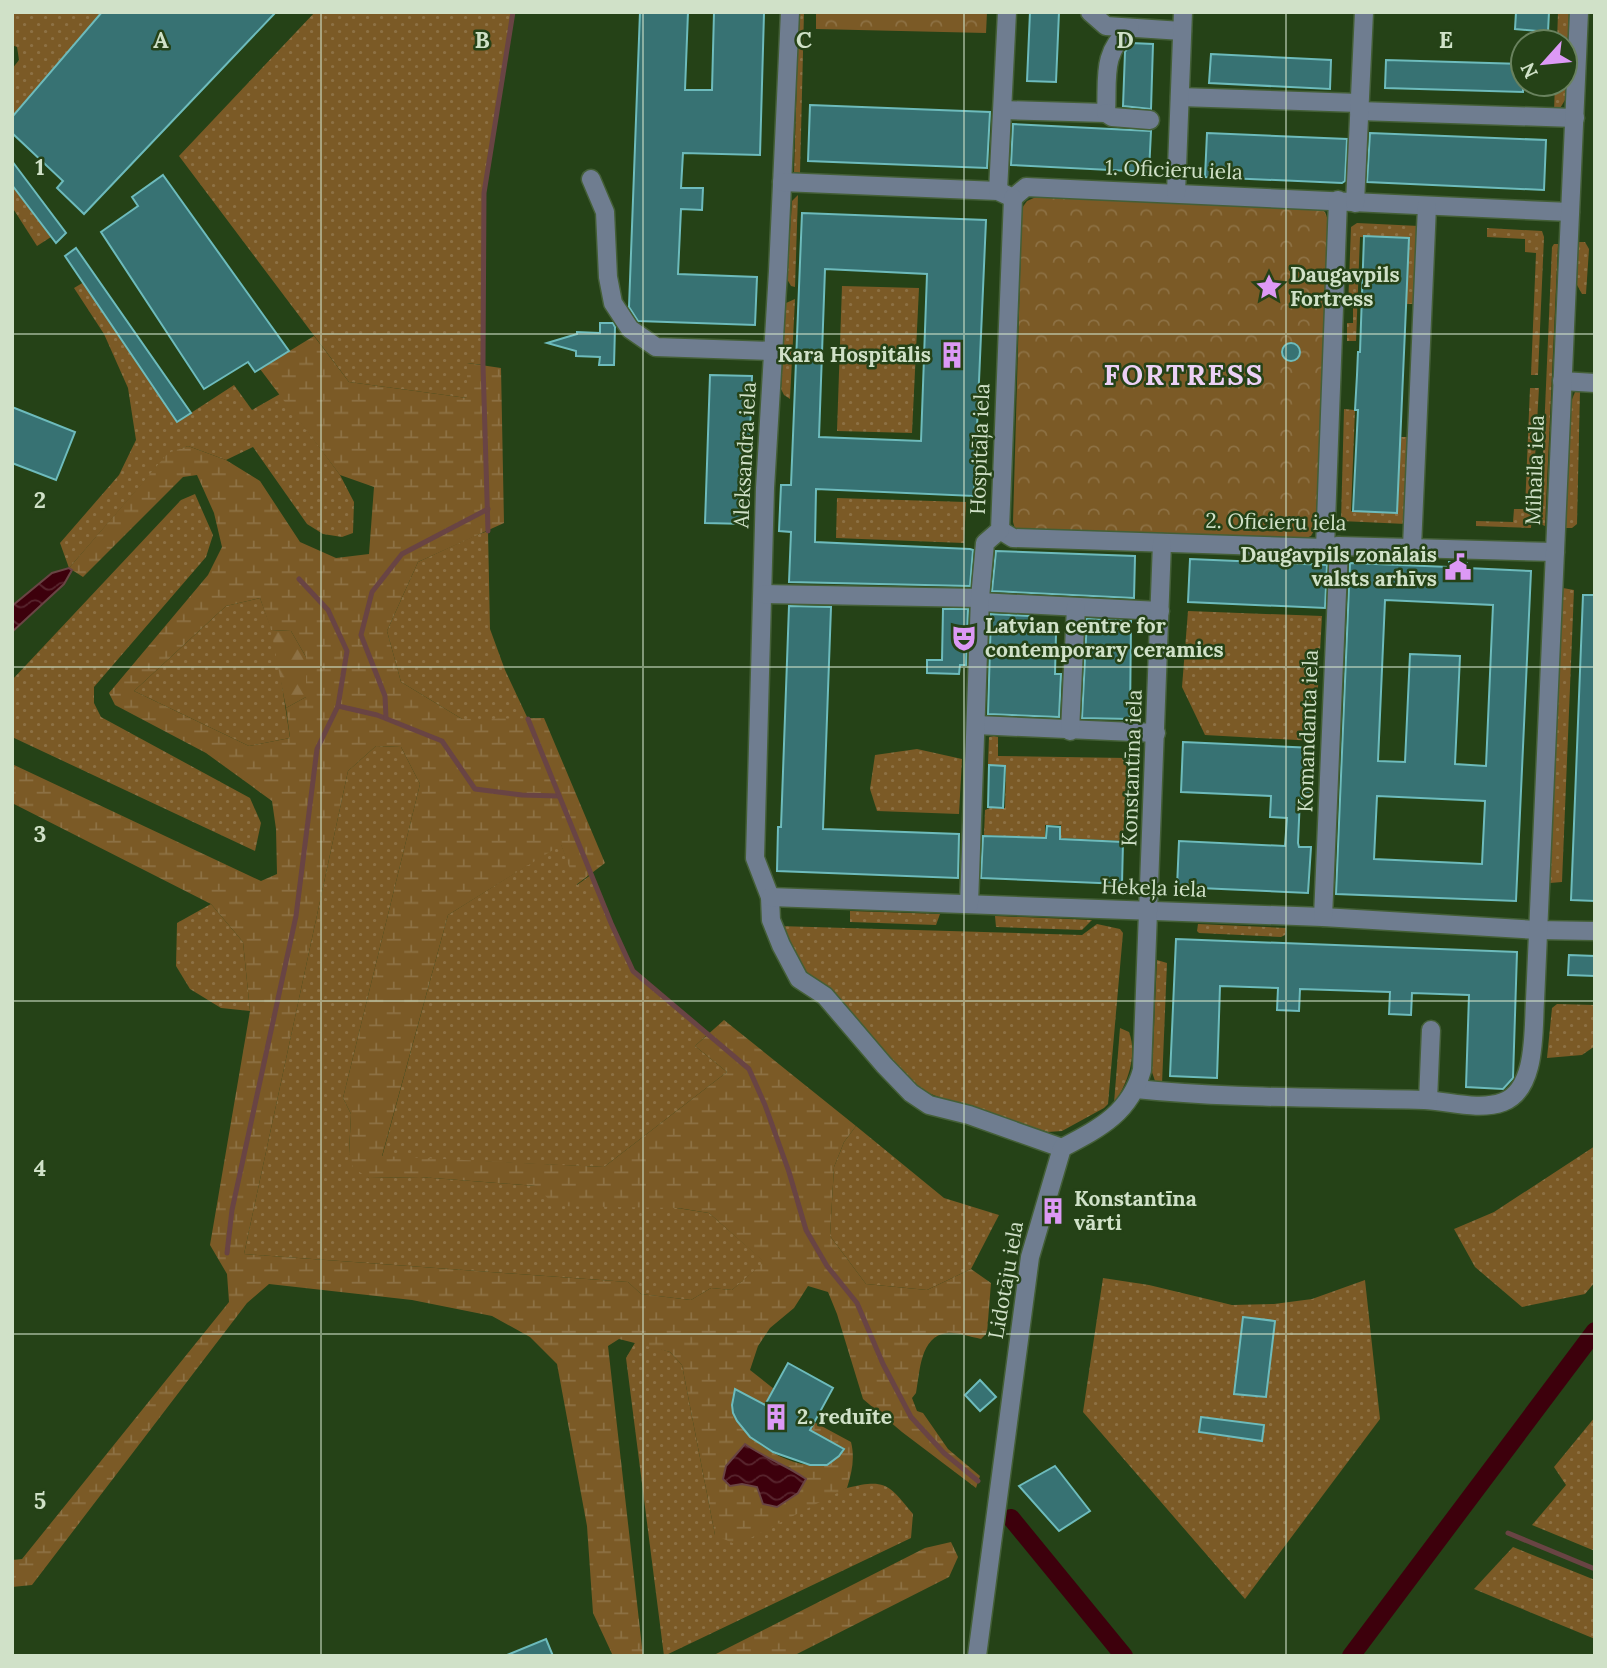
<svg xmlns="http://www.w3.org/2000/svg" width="1607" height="1668" font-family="Lora,serif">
	<defs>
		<pattern id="grass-dots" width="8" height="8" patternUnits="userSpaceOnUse" patternTransform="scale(1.75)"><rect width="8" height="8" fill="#7b5a26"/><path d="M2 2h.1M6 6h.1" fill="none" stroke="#8d7144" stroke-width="1.8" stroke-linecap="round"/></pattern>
		<pattern id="forest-firs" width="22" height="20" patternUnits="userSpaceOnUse" patternTransform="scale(1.75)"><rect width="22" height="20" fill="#7b5a26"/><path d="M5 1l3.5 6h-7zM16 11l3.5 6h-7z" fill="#8d7144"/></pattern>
		<pattern id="wetland-marsh" width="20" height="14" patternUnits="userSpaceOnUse" patternTransform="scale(1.75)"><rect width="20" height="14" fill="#7b5a26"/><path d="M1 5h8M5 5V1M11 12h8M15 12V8" fill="none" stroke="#8d7144"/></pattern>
		<pattern id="park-crowns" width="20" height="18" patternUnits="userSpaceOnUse" patternTransform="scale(1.75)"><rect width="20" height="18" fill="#7b5a26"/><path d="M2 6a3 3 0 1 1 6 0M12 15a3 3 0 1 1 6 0" fill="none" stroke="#8d7144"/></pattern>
		<pattern id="water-waves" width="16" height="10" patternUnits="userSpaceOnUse" patternTransform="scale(1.75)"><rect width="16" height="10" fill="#3d000c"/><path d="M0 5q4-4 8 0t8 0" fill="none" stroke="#58252e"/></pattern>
	</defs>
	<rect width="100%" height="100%" fill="#254217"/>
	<g fill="url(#grass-dots)" fill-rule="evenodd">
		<path d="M12,12H102L12,117V69L19,60L17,47L12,45Z"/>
		<path d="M315,12H512L484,193L483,365L467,363V398L349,382L179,156Z"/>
		<path d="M799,12H804L800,173L794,172Z"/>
		<path d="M1558,12H1569L1565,100L1559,110L1554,111L1555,84H1565V42H1557Z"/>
		<path d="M12,185L51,237L37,246L12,207Z"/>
		<path d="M798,195L795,287L791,286L787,279L792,201Z"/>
		<path d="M1357,223L1419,226L1416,304H1406L1409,239L1360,237L1356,341H1347V323H1353V308H1348L1351,227Z"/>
		<path d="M1487,228L1542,231L1544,237L1538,375H1531L1536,253L1525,252V239L1487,237Z"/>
		<path d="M1578,242H1585L1589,249L1586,294H1582L1577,285Z"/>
		<path d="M1554,244H1558L1545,526L1540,524L1552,247Z"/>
		<path d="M84,282L177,422L234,385L252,410L280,394L340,475L354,502L353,533L342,537L323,534L307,524L253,447L226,460L188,446L168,454L69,568L60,543L119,475L136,440L128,388L104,334L74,288Z"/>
		<path d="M842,286L919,288L912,433L837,431Z"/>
		<path d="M795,299L790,399L784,395L781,389L786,303Z"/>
		<path d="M1530,388H1539L1531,528L1476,526V521L1513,522L1514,509H1525Z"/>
		<path d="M1580,391L1577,524L1572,528H1566L1571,402L1575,392Z"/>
		<path d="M1344,409L1355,410L1351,511L1397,513L1400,437H1411L1406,524L1341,521Z"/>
		<path d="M195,494L213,535L206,557L94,687V703L101,717L250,798L261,823L255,851L12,737V680L181,500Z"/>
		<path d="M837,498L966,502L964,543L836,538Z"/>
		<path d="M488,531L490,629L505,670L528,719H462L401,682L387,631L418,562L474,536Z"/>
		<path d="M1563,588L1574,590L1562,882L1550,883Z"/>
		<path d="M260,598L275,639L290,738L249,746L134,691L226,606Z"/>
		<path d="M1188,611L1322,616L1315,741L1205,735L1182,687Z"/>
		<path d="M994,736L998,737V756L1127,758L1123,841L1061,838V825H1045V838L984,835L985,810L990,808H1005L1006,767L991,766L988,764L989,737Z"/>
		<path d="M376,746L401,747L420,784L343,1098L351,1114L349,1154L369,1178L420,1177L536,1186L709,1213L765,1262L732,1290L711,1288L691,1300L641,1294L628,1282L244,1254L348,771Z"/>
		<path d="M917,749L962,759L959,814L877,811L870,789L875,755Z"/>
		<path d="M561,844L577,885L592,874L633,971L709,1033L695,1046L727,1072L604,1167L382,1157L448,915Z"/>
		<path d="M211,904L243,942L250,1011L221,1008L190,989L176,966L177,923Z"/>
		<path d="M850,911L940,914L936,925L850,922Z"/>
		<path d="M995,916L1092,920L1082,930L996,927Z"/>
		<path d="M1097,924L1120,929L1123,933L1108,1104L1104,1108L1062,1131L1048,1132L971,1110L921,1090L884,1061L829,987L805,977L778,926L1082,935Z"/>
		<path d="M1198,924L1286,928L1285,935L1281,937L1199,933L1197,931Z"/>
		<path d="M1157,960L1167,963L1162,1084L1155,1081L1152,1072Z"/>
		<path d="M1557,1004L1595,1005V1046L1582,1055L1547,1058L1552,1008Z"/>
		<path d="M1120,1028L1129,1032C1138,1055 1127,1085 1114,1103Z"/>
		<path d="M856,1126L944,1198L999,1215L971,1269L927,1290L866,1284L830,1236L834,1167L844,1142Z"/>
		<path d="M1595,1146V1282L1585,1294L1522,1307L1475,1267L1454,1229L1494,1212Z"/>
		<path d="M1103,1278L1149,1285L1232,1305L1274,1304L1312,1299L1365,1280L1380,1419L1245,1599L1083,1412ZM1243,1318L1275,1322L1266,1397L1234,1394ZM1201,1417L1264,1425L1262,1440Z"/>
		<path d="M636,1341L670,1352L682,1365L715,1535L847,1488C886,1478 889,1485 913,1514L911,1538L664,1656L626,1358Z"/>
		<path d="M1595,1417V1551L1532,1525L1566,1485L1554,1467Z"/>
		<path d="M1513,1547L1595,1580V1639L1474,1589Z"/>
	</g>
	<path fill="url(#forest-firs)" d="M271,630L291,631L306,657V697L286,708Z"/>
	<g fill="url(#wetland-marsh)" fill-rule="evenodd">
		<path d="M314,336L349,382L467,398V363L501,368L504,523L418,562L387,631L401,682L462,719L544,718L605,863L576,885L561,845L448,915L382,1156L604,1167L727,1072L695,1046L724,1020L856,1126L844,1142L834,1167L830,1236L866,1284L927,1290L971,1269L991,1283L987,1333L981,1339C970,1337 958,1332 947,1333C920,1336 920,1372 916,1393L912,1398L917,1411L923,1413L948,1449L980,1476L976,1488L902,1432L863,1399L837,1314L828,1292L808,1286L794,1308L770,1328L758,1346L750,1370L774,1389L765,1405L735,1389C731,1400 730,1411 737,1421C753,1449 822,1487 843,1449L809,1430L814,1422L851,1442C855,1458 852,1472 847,1488L737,1545L715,1535L682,1365L670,1352L619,1339L608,1346L643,1656H613L593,1613L587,1526L557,1364L530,1337L492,1316L412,1300L269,1284L247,1303L32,1585L12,1587V1560L22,1559L229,1302L227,1274L210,1245L250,1011L243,942L211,904L12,803V764L261,881L277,874L276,829L272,801L206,753L115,705L109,693L208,575L222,547L214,513L197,475L183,477L83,577L69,568L168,453L188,446L226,460L260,481L300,542L336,558L369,554L374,487L340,475L260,369ZM260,598L271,630L291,631L306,657V697L286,708L290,738L249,746L134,691L226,606ZM376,746L401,747L420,784L343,1098L351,1114L349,1154L353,1168L369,1178L420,1177L536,1186L555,1206L678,1208L709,1213L764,1262L732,1290L711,1288L691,1300L641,1294L628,1282L244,1254L348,771ZM745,1444L766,1459L791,1468L758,1487L742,1484L730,1486L726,1466Z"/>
		<path d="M1018,1528L1032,1531L1134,1656H1116L1017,1534Z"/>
		<path d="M951,1542L958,1557L949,1577L793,1656H712L925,1548Z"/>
	</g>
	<g fill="url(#park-crowns)">
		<path d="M816,12H987L986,33L816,29Z"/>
		<path d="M1036,197L1319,208L1325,212L1328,220L1316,527L1311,536L1301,540L1015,529L1013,522L1022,208L1027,201Z"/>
	</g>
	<g fill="url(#water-waves)" stroke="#694444" stroke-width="2">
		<path d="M69,568L72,570L64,584L12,632V606L52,573Z"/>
		<path d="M745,1444C765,1458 786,1465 806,1479L798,1493L777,1507L763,1504L757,1487L742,1484L730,1486L723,1479L726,1466Z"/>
	</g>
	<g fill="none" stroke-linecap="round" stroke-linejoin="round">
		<g stroke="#694444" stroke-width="5">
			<path d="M488,531L483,365L484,193L513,12"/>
			<path d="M338,706L377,715L442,741L475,789L522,795L559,796"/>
			<path d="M386,718L385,696L361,635L372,592L402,554L488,509"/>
			<path d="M528,719L611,923L633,971L749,1069L765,1105L789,1172L806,1230L827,1266L857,1303L883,1364L911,1417L944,1453L978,1481"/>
			<path d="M227,1253L232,1210L296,916L317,749L338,706L347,651L328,610L299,579"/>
			<path d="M1508,1533L1595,1569"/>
		</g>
		<g stroke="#3d000c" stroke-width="18">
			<path d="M1011,1518L1124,1656"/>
			<path d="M1351,1656L1595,1331"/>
		</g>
	</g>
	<g fill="#377273" stroke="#6dbbbc" stroke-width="2" fill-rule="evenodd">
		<path d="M102,12H276L84,214L57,188L63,181L12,133V117Z"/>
		<path d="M640,12H688L685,90H712L714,12L764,13L760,155L683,153L681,188H703L702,210L681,209L678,274L757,277L755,325L638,321L629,307Z"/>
		<path d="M1030,12H1059L1056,82L1027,81Z"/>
		<path d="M1516,12H1549L1548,32L1515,29Z"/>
		<path d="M1131,43L1153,44L1151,109L1123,106L1125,52Z"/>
		<path d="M1211,54L1331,60L1330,89L1209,83Z"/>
		<path d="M1386,60L1523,64V92L1385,88Z"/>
		<path d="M810,105L990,112L987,168L808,161Z"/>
		<path d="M1013,124L1151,131L1149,172L1011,165Z"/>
		<path d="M1207,133L1347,139L1345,181L1342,183L1205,177Z"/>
		<path d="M1370,133L1546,140L1544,190L1367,182Z"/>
		<path d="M12,161L66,233L56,243L12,185Z"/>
		<path d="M163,175L289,351L255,372L248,362L204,389L101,232L138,206L132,197Z"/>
		<path d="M802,213L986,220L974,496L816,489L815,542L970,549L973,550L970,586L789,582L791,532L779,531L781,485H791ZM825,269L927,274L921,441L819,437Z"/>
		<path d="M1364,236L1409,238L1397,513L1353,511L1358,410H1355L1357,375L1358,352H1360Z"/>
		<path d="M76,248L191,413L177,422L65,256Z"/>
		<path d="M600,323H613L615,327L614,365H599L600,357L576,356V351L547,343L577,334V332L600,333Z"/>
		<circle cx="1291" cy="352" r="9"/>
		<path d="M710,375L752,376L747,524L705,523Z"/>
		<path d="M12,407L75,432L56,480L12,463Z"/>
		<path d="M996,551L1135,556L1134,598L992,591Z"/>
		<path d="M1190,559L1327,565L1325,608L1188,602Z"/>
		<path d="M1449,562L1467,563V568L1531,571L1516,901L1336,894L1350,563L1449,567ZM1385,600L1493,605L1486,766L1455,764L1460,656L1410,654L1405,762L1378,761ZM1377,796L1485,801L1482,864L1374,859Z"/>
		<path d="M1583,595H1595V901L1571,900Z"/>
		<path d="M789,606L831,607L823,829L959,834L958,878L777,871L778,827H781Z"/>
		<path d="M943,609H968L966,665H960L959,674L927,673V660H942Z"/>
		<path d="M991,614L1029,616V634H1056L1055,674H1061L1059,717L988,714Z"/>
		<path d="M1087,619L1131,621L1130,719L1082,718Z"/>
		<path d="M1183,742L1314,748L1312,799L1300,798L1298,843L1299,847H1311L1308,893L1177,887L1179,841L1285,846L1287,818L1270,817L1271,796L1181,792Z"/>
		<path d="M989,765L1005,766L1003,808L988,807Z"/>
		<path d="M1047,826L1060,827V839L1123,842L1122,884L981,878L983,836L1046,838Z"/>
		<path d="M1176,939L1517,952L1513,1078L1503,1089L1466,1087L1469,995L1412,993L1411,1015L1389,1014L1390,992L1300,989L1299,1011L1277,1010L1278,988L1220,986L1217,1078L1170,1076Z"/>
		<path d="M1569,955L1595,956V976L1568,975Z"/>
		<path d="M1243,1317L1275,1321L1266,1397L1234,1394Z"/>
		<path d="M788,1363L833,1388L810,1430L844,1449L839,1456L827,1465H810L773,1452L750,1437L737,1421L733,1413L732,1405L735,1389L765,1405Z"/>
		<path d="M980,1380L996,1397L980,1411L965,1395Z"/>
		<path d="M1201,1417L1264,1425L1262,1441L1199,1432Z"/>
		<path d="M1055,1466L1090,1511L1059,1531L1019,1486Z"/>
		<path d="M546,1639L553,1656H507V1655Z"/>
	</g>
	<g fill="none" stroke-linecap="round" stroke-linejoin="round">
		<defs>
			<g id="minor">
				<path d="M790,12L778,271L765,488L755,858L770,897L771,920L781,945L799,979L825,996L884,1065L911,1093L929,1105L969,1115L1062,1148"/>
				<path d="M1090,12L1106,26L1182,31"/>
				<path d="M1180,97L1359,103"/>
				<path d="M1003,110L1106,113C1108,77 1101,54 1130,28"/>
				<path d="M1359,111L1575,118"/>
				<path d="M1106,113L1112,117L1150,120"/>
				<path d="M591,179L605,212L608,277L613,303L630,329L656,347L773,351"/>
				<path d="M782,182L998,191L1013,198L1026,187L1570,212"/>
				<path d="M998,191L1007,12"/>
				<path d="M1176,193L1183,12"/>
				<path d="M1355,203L1364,12"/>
				<path d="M1562,381L1595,383"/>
				<path d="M1000,530L1013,538L1325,548L1339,546L1555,552"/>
				<path d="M1412,547L1427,206"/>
				<path d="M1325,548L1338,200"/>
				<path d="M763,594L980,598"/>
				<path d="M980,602L1160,611"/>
				<path d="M976,725L1156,733"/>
				<path d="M1070,731L1076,607"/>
				<path d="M770,897L1323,917L1537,930L1595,931"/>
				<path d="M969,904L980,598L985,543L1000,530L1013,198"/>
				<path d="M1323,917L1339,546"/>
				<path d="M1136,1089C1232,1099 1328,1097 1424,1100C1448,1101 1479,1111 1503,1102C1537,1089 1533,1030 1535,1001L1579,12"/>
				<path d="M1428,1100L1431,1030"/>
				<path d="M977,1656L1030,1257L1062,1148C1100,1128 1130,1113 1142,1070L1162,543"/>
			</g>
		</defs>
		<use href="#minor" stroke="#445f37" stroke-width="21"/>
		<use href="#minor" stroke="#6f7d90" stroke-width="18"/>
	</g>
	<path fill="none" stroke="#d0e1c8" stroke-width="2" stroke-opacity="0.55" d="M321,12V1656M643,12V1656M964,12V1656M1286,12V1656M12,334H1595M12,667H1595M12,1001H1595M12,1334H1595"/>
	<defs>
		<symbol id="sight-bare" viewBox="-9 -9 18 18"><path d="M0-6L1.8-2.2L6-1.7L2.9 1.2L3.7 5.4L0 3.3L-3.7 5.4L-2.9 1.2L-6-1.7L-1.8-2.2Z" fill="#dc99f5" stroke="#254217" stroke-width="2.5" paint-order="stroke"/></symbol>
		<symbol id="building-bare" viewBox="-9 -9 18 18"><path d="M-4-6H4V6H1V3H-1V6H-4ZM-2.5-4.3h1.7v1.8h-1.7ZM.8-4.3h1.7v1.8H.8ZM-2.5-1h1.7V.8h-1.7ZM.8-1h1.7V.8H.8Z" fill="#dc99f5" stroke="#254217" stroke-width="2.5" paint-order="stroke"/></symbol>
		<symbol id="civic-bare" viewBox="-9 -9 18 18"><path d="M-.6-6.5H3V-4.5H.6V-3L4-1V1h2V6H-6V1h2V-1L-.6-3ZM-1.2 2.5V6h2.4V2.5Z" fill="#dc99f5" stroke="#254217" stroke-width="2.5" paint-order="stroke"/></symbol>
		<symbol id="theatre-bare" viewBox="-9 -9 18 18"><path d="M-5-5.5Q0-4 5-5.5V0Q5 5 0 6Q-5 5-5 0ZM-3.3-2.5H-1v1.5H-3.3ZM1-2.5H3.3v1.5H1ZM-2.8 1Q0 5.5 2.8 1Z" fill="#dc99f5" stroke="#254217" stroke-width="2.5" paint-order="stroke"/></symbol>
	</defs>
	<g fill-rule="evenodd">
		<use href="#sight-bare" x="1250" y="268" width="38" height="38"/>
		<use href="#building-bare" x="933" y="336" width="38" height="38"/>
		<use href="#civic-bare" x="1439" y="548" width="38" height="38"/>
		<use href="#theatre-bare" x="945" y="619" width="38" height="38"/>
		<use href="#building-bare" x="1034" y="1192" width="38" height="38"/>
		<use href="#building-bare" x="757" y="1398" width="38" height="38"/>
	</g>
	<g text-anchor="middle" stroke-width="5" stroke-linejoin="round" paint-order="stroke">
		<g font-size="21" fill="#d0e1c8" stroke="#254217">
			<text transform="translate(1174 170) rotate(2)" y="7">1. Oficieru iela</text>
			<text transform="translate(980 449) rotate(-88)" y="7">Hospitāļa iela</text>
			<text transform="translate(745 455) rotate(-87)" y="7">Aleksandra iela</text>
			<text transform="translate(1535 470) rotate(-88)" y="7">Mihaila iela</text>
			<text transform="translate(1276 522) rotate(1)" y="7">2. Oficieru iela</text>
			<text transform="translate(1308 731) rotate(-88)" y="7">Komandanta iela</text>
			<text transform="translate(1132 768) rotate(-88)" y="7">Konstantīna iela</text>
			<text transform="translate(1154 888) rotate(2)" y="7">Hekeļa iela</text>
			<text transform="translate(1006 1280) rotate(-80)" y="7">Lidotāju iela</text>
		</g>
		<g font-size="21" font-weight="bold" fill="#d0e1c8" stroke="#254217" text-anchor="start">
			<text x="1290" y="282">Daugavpils<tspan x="1290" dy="24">Fortress</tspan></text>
			<text x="931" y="362" text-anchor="end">Kara Hospitālis</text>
			<text x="1437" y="562" text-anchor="end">Daugavpils zonālais<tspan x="1437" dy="24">valsts arhīvs</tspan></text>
			<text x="985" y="633">Latvian centre for<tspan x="985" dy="24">contemporary ceramics</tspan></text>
			<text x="1074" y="1206">Konstantīna<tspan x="1074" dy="24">vārti</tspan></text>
			<text x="797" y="1424">2. reduīte</text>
		</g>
		<g font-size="28" font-weight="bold" letter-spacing="2" fill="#ebd0f6" stroke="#254217">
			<text x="1184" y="385">FORTRESS</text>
		</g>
	</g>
	<g font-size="23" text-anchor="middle" font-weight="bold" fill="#d0e1c8" stroke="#254217" stroke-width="5" stroke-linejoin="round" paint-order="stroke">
		<text x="161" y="48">A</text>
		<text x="482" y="48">B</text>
		<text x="804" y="48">C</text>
		<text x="1125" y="48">D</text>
		<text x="1446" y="48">E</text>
		<text x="40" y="175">1</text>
		<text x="40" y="508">2</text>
		<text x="40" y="842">3</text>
		<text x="40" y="1176">4</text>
		<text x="40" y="1509">5</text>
	</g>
	<rect width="1607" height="1668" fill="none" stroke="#d0e1c8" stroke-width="28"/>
	<g transform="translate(1544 63) rotate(243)"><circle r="33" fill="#254217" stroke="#69825e" stroke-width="2"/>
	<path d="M0-5L12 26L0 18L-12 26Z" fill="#dc99f5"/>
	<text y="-10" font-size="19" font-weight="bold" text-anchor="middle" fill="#d0e1c8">N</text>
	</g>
</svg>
